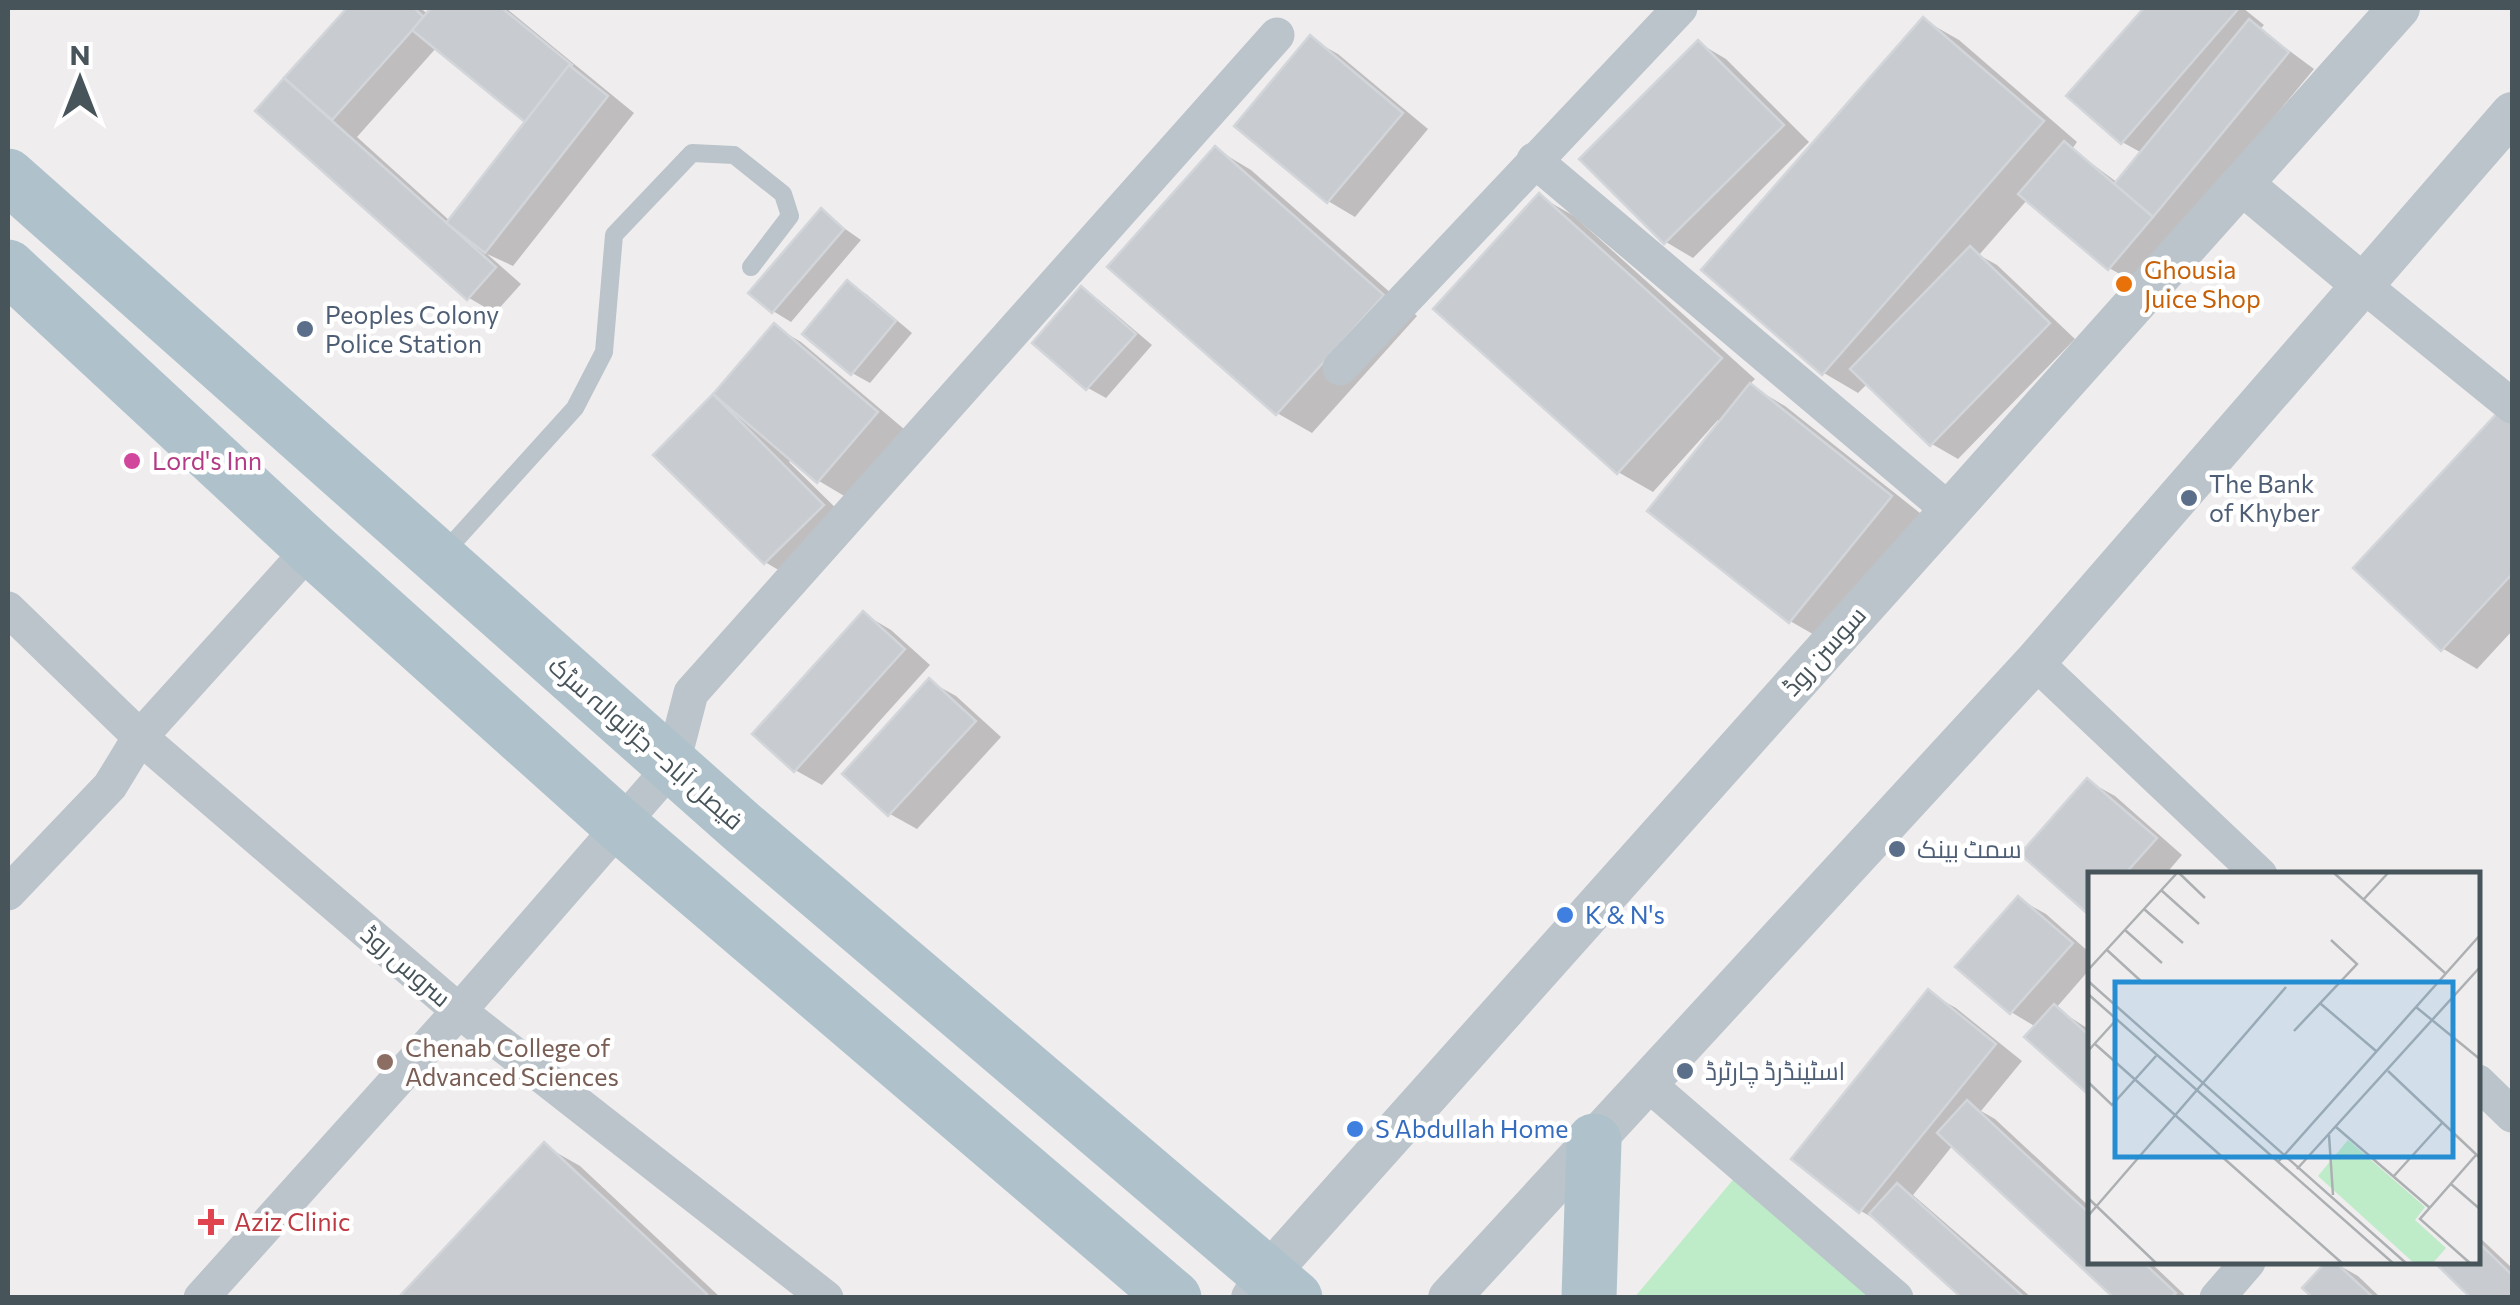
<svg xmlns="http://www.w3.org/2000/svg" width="2520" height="1305" font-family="Commissioner,Cairo,sans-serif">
	<rect width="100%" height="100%" fill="#f0edee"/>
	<path fill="#beebc8" d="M1737,1175L1877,1298H1634Z"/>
	<g fill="#0003" fill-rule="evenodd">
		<path d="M351,8H420L428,14L434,8H506L634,113L513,266L487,254L521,284L495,313L469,298L259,110ZM437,47L528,121L450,221L357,137Z"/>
		<path d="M2147,8H2243L2264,25L2260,29L2314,69L2136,283L2109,268L2028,199L1979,255L1997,265L2075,339L1958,459L1932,444L1868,383L1858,393L1824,373L1924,20L1959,40L2077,142L2072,149L2118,183L2142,153L2122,142L2070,96Z"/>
		<path d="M1311,39L1338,54L1428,129L1355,217L1328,201Z"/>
		<path d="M1699,43L1726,59L1809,142L1693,258L1666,242L1582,159Z"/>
		<path d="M1216,149L1251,170L1417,316L1312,433L1277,413Z"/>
		<path d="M1539,196L1574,216L1755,379L1749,385L1785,406L1925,517L1825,641L1790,621L1718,420L1653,492L1618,472Z"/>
		<path d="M821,212L861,240L791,322L773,311Z"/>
		<path d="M848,284L866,294L912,333L870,383L852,373Z"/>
		<path d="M1081,289L1099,300L1152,345L1106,398L1088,388Z"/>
		<path d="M774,326L801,342L904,429L846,497L819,481L792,459L789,462L849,521L792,578L765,562L715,396Z"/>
		<path d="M2512,419V631L2477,669L2442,648Z"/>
		<path d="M864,614L891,630L930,665L822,785L795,770Z"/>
		<path d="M929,681L956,696L1001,737L917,829L890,814Z"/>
		<path d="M2088,781L2115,796L2182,855L2165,875H2090V912L2023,854Z"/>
		<path d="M2019,899L2046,914L2090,953V969L2056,1008L2090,1030V1093L2036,1027L2011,1012Z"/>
		<path d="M1929,993L1956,1008L2022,1061L1981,1111L1995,1119L2090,1207V1262H2150L2188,1298H2118L1953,1145L1913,1195L2032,1298H1966L1885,1225L1861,1211L1795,1158Z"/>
		<path d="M545,1146L580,1166L721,1298H402Z"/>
		<path d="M2478,1236L2512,1268V1298H2475Z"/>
		<path d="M2333,1262L2358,1276L2381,1298H2317Z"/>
	</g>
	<g fill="#c8ccd0" stroke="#d2d5d9" stroke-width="2.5">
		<path d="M347,8H414L424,17L332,120L284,78Z"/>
		<path d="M431,8H502L572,65L525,122L412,30Z"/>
		<path d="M2144,8H2239L2121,144L2066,96Z"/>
		<path d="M1923,17L2044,121L1822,375L1701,270Z"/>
		<path d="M2249,19L2289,52L2153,217L2114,184Z"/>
		<path d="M1310,35L1403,113L1327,203L1234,126Z"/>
		<path d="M1698,40L1784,125L1664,244L1579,159Z"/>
		<path d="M569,65L608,96L485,253L446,223Z"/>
		<path d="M284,78L496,267L467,300L255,111Z"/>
		<path d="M2064,141L2153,217L2108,270L2018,194Z"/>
		<path d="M1215,146L1384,295L1276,415L1107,267Z"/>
		<path d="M1539,193L1722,358L1617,474L1433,309Z"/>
		<path d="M821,208L844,229L772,313L748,293Z"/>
		<path d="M1970,246L2050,323L1930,446L1850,369Z"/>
		<path d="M847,280L896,321L851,375L802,334Z"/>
		<path d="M1081,286L1136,334L1086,390L1032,343Z"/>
		<path d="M774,323L878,412L817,483L713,394Z"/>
		<path d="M1750,383L1892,496L1789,623L1647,511Z"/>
		<path d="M713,394L824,505L764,564L653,455Z"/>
		<path d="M2501,409L2512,420V574L2441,651L2353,568Z"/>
		<path d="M863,611L905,649L794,772L752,734Z"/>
		<path d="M929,678L976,721L888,816L842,774Z"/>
		<path d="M2087,778L2157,838L2124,875H2090L2089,915L2020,854Z"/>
		<path d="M2018,896L2073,943L2010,1014L1955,967Z"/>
		<path d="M1928,989L1996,1044L1859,1213L1791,1159Z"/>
		<path d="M2054,1004L2090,1036V1096L2024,1037Z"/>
		<path d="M1967,1100L2090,1214V1262H2143L2176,1293L2171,1298H2114L1937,1133Z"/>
		<path d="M544,1142L707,1294L703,1298H398Z"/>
		<path d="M1897,1183L2025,1298H1962L1869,1214Z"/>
		<path d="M2478,1242L2512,1275V1298H2471L2434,1262H2478Z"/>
		<path d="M2326,1262H2335L2374,1298H2313L2302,1288Z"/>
	</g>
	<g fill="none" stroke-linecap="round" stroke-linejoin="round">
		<path stroke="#bac4ca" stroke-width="18" d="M442,555L575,408L604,352L614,235L692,153L734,155L783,194L790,216L751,267"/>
		<g stroke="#bac4ca" stroke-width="35">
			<path d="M1534,160L1950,511"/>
			<path d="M2363,285L2512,406"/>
			<path d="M1340,368L1680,8"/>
			<path d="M8,609L140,737L459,1011L826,1298"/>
			<path d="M2035,662L2260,875"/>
			<path d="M8,893L110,786L140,737L311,548"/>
			<path d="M2478,1082L2512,1115"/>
			<path d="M1647,1083L1896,1298"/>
			<path d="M201,1298L459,1011L672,766L691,693L1277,35"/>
			<path d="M2217,1298L2248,1262"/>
		</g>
		<g stroke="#bac4ca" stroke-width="42">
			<path d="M2242,184L2363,285"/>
			<path d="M1252,1298L1267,1275L2399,8"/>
			<path d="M1449,1298L2035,662L2512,113"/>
		</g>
		<g stroke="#afc2cb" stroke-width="55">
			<path d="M8,176L743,828L1295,1298"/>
			<path d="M8,267L311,548L621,826L1174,1298"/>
			<path d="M1589,1298L1594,1141"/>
		</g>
	</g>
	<circle fill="#e8710a" stroke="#fff" stroke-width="4" cx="2124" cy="284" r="10"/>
	<g fill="#5c6f8a" stroke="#fff" stroke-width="4">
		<circle cx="305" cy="329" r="10"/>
		<circle cx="2189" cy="498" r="10"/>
		<circle cx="1897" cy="849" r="10"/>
		<circle cx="1685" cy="1071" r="10"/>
	</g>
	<circle fill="#d1479c" stroke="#fff" stroke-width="4" cx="132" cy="461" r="10"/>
	<g fill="#3f7fe0" stroke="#fff" stroke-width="4">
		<circle cx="1565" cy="915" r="10"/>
		<circle cx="1355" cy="1129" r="10"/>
	</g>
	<circle fill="#8d6e63" stroke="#fff" stroke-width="4" cx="385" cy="1062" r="10"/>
	<path fill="#e0444e" stroke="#fff" stroke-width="4" d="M206 1207h10v10h10v10h-10v10h-10v-10h-10v-10h10z"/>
	<g text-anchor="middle" stroke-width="9" stroke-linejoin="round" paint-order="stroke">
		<g font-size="25" fill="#c56008" stroke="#fff" text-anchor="start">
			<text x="2144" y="279">Ghousia<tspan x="2144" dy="29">Juice Shop</tspan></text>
		</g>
		<g font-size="25" fill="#4e5e75" stroke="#fff" text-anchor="start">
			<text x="325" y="324">Peoples Colony<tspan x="325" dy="29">Police Station</tspan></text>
			<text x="2209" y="493">The Bank<tspan x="2209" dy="29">of Khyber</tspan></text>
			<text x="1917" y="858">سمٹ بینک</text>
			<text x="1705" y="1080">اسٹینڈرڈ چارٹرڈ</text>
		</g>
		<g font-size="25" fill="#b23c85" stroke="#fff" text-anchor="start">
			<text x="152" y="470">Lord's Inn</text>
		</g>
		<g font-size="25" fill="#47545a" stroke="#fff">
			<text transform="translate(1824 651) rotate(-48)" y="9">سوسن روڈ</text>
			<text transform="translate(646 743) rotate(41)" y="9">فیصل آباد– جڑانوالہ سڑک</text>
			<text transform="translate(406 966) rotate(41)" y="9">سروس روڈ</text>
		</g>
		<g font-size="25" fill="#366cbe" stroke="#fff" text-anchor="start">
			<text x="1585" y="924">K &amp; N's</text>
			<text x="1375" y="1138">S Abdullah Home</text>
		</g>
		<g font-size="25" fill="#785e54" stroke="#fff" text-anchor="start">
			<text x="405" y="1057">Chenab College of<tspan x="405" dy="29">Advanced Sciences</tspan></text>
		</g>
		<g font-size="25" fill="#be3a42" stroke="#fff" text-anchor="start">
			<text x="234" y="1231">Aziz Clinic</text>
		</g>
	</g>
	<g transform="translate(2088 872)">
		<rect width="392" height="392" fill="#f0edee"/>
		<path d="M260,268L337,335L327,348L358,376L344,392H327L230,304Z" fill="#beebc8"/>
		<path fill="none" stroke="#acb0b3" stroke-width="2.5" d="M91,1L117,26M246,1L357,101M73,18L111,52M275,28L300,1M56,37L95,71M37,58L74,91M19,78L55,111M0,98L89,1M0,109L319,392M0,122L306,392M233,132L288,179M328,135L393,188M206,159L269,92L243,68M7,172L255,392M0,179L29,147M300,199L393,287M0,210L24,233L68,184M248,255L342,336M241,263L245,323M190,290L393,62M209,297L393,94M305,305L354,251M363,312L393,338M0,326L69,392M0,344L198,115M383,392L332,347L388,283"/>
		<path fill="#258ed3" fill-opacity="0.15" stroke="#258ed3" stroke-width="5" d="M27,110H365V285H27Z"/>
		<rect width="392" height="392" fill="none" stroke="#47545a" stroke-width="5"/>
	</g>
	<rect width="2520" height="1305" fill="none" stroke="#47545a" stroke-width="20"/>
	<g transform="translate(80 80)" stroke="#ffffff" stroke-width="8" paint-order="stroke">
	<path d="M0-8L18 38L0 25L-18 38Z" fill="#47545a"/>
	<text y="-15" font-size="28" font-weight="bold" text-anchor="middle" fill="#47545a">N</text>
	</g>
</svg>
